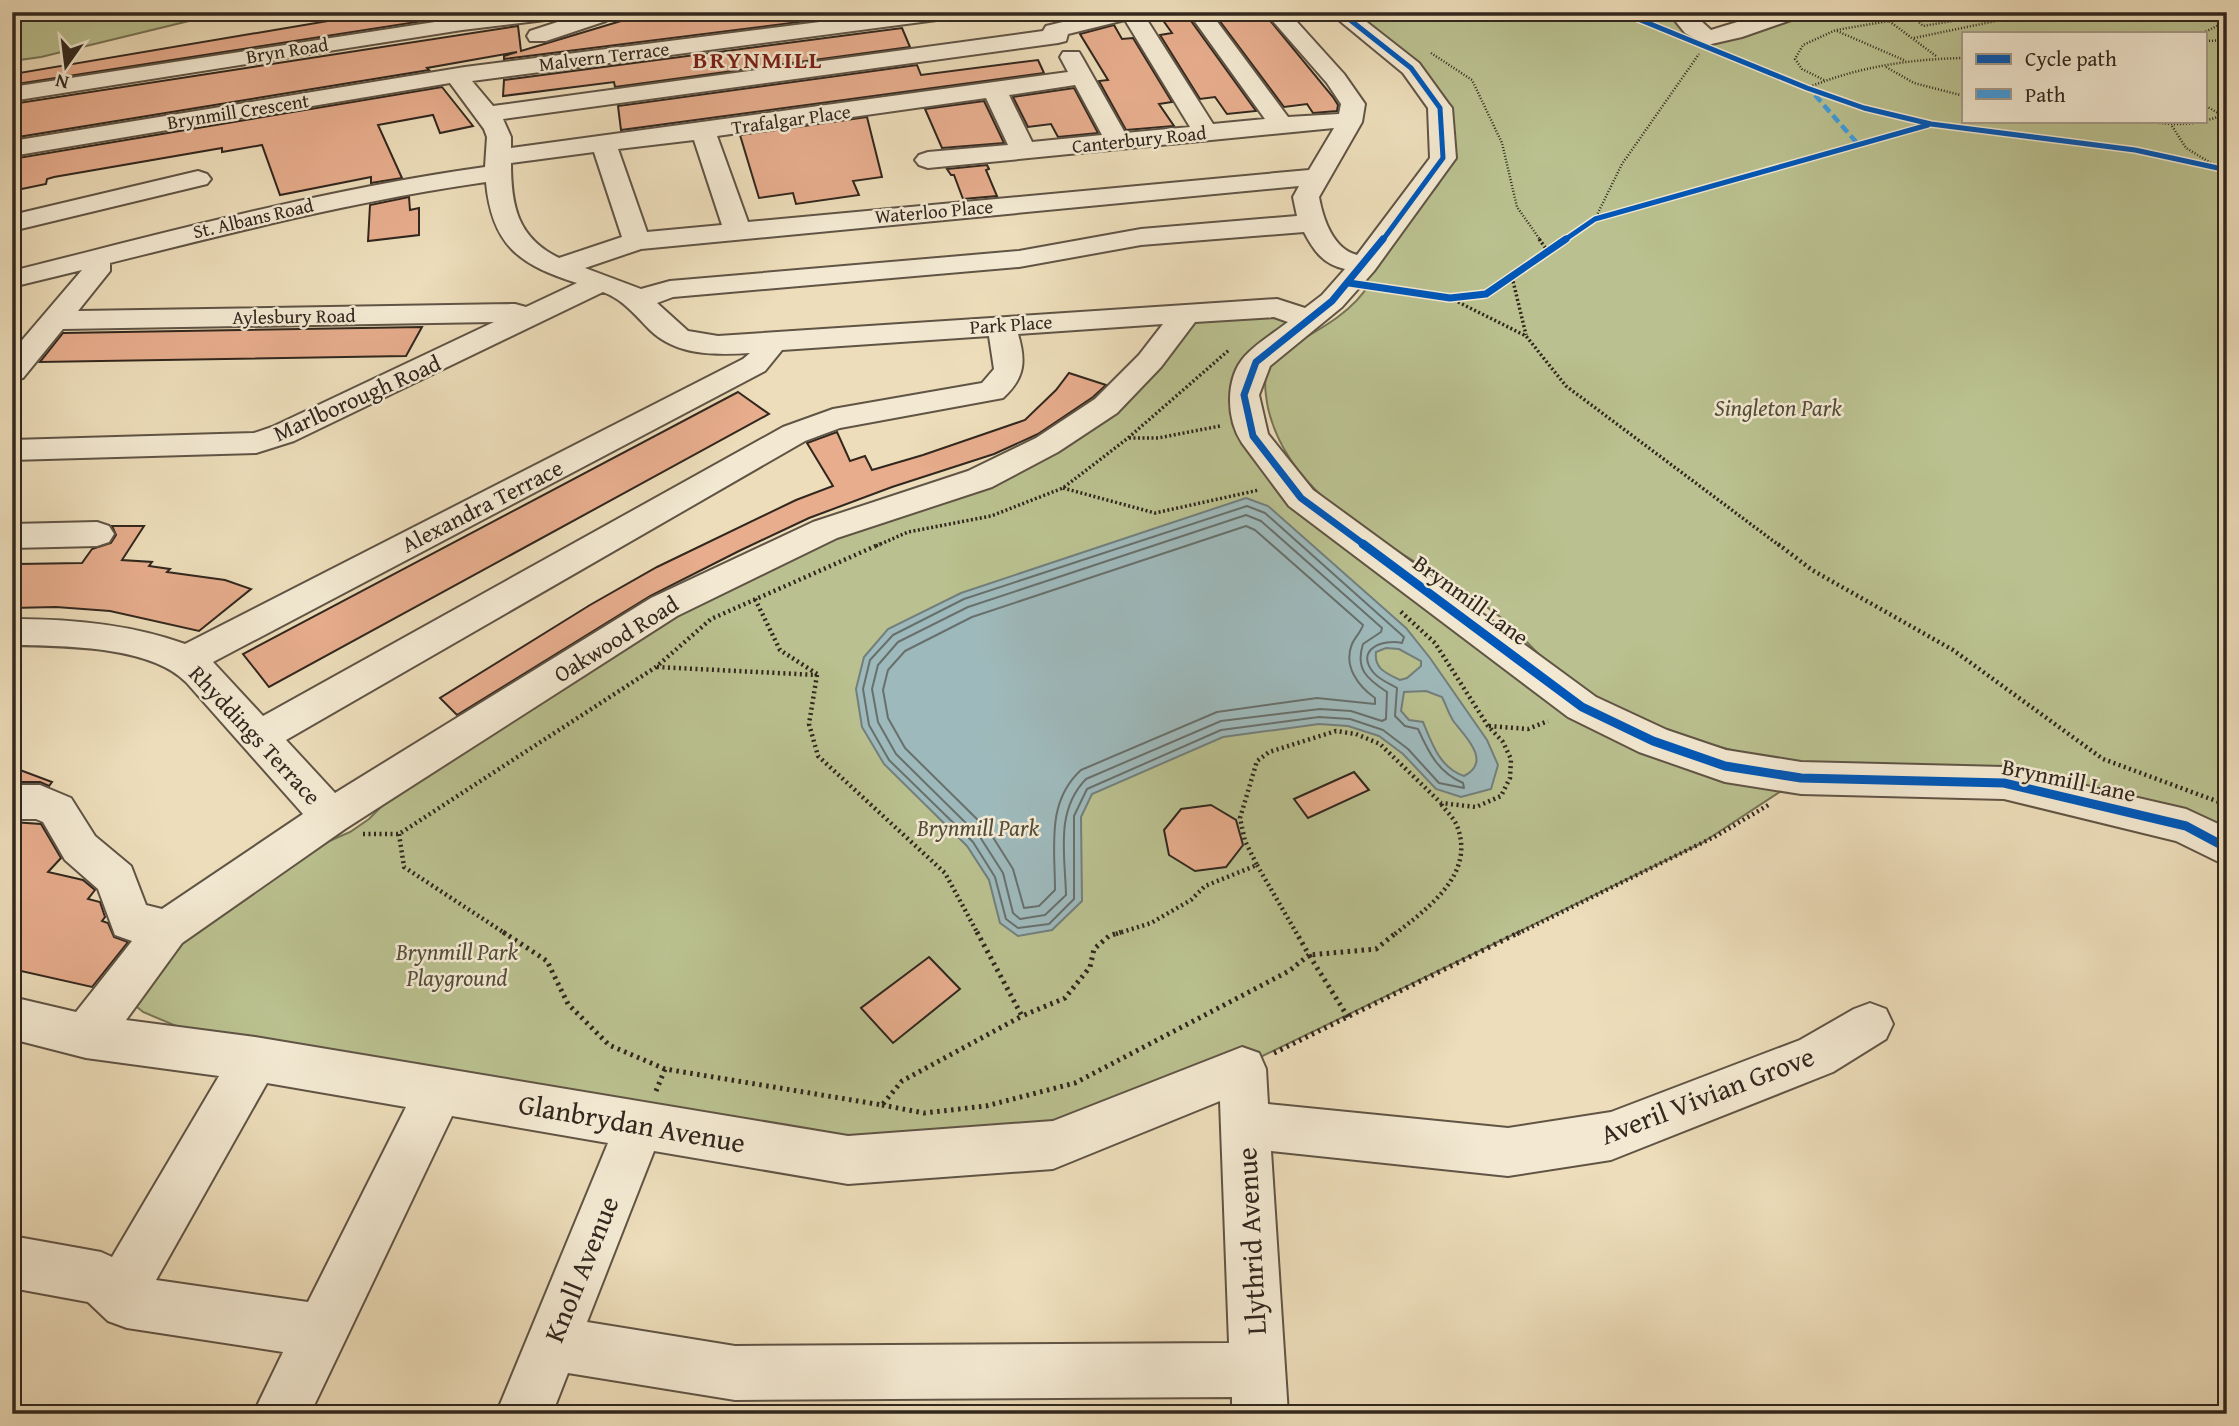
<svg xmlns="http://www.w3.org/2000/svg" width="2239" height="1426" font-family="'Gentium Book Plus',serif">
	<rect width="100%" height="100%" fill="#edddba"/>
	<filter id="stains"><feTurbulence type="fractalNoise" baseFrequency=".00286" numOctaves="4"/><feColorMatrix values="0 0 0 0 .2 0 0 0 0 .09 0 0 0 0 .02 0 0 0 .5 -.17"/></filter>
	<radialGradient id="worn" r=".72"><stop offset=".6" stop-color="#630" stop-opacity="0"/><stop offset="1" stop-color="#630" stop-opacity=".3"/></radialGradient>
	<g fill="#bac08f" stroke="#767456" stroke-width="2" fill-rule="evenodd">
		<path d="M12,12H226L41,57L12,61Z"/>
		<path d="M1354,12H1673L1692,33L1733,39L1772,26L1796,12H2227V835L1749,754C1716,747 1684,737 1652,726C1640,723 1627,720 1617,714C1598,703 1576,689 1560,675C1539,656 1521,634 1499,616C1422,556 1292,514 1268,408C1264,387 1262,372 1277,354C1308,335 1351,316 1369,284L1367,280L1393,231L1417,210L1438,185L1451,157L1453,133ZM1964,33H2206V121H1964Z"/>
		<path d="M1264,315L1308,319L1244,395L1301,498L1582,707L1801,778L1702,843L1248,1063L1053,1145L848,1160L255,1059L143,1012L137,1007L135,994L180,934L320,845L350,832L369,819L387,801L688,609L832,538L1010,476L1065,448L1120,410L1192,323Z"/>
	</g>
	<path fill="#9eb9bb" stroke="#727f7c" stroke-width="2" fill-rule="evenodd" d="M1246,498L1268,506L1406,628L1430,658L1487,740L1498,765L1491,789L1461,797L1436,789L1403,754L1379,736L1348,726L1319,724L1223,737L1092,794L1081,817L1082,901L1052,930L1018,936L1000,923L989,880L967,846L884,764L862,727L856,689L864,657L888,629L961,593ZM1386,648L1399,649L1421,661V666L1407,678L1400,680C1386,673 1374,669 1376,652ZM1426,691L1442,697C1446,705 1449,715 1454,722C1466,737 1492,762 1464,776C1440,768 1432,744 1423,722L1409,720L1401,711L1404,692Z"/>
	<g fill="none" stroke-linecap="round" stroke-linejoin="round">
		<g stroke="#68706c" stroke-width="2">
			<path d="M1247,506L1265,513L1404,637L1402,643C1383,639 1355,649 1373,672C1379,680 1389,683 1397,688L1395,716L1405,726L1418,729C1429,753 1438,772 1463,783L1464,788L1439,783L1408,749L1383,730L1350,719L1319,717L1221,730L1087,789L1074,816V899L1049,924L1018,928L1006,919L995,877L973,842L889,760L869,725L863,689L870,660L893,635L964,599Z"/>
			<path d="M1246,515L1261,521L1382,628L1381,632L1363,644C1355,669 1367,679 1387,692L1386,719L1382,721L1351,711L1320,709L1221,721L1086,779C1055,811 1065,854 1066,895L1045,915L1020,919L1013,913L1003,873L980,837L896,754L878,722L872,689L878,665L898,642L968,607Z"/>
			<path d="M1246,526L1255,530L1363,625C1361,632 1355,637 1352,644C1343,666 1358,686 1375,698V704L1317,698L1217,712L1081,770C1046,802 1055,847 1055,890L1039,906L1024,908L1013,869L989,831L905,748L888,718L883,690L888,670L905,651L972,617Z"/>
		</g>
	</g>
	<g fill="#e7ad8d" stroke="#31271e" stroke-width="2">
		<path d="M381,12H481L17,84L19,73Z"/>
		<path d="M651,12H806L807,21L504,59V56L517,52L427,68L429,70L12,138V104L518,26L521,51Z"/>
		<path d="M1213,12H1263L1333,97L1338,105L1337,111L1313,113L1307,104L1284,107Z"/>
		<path d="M1186,13V14L1256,111L1227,114L1215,97L1200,99L1160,35L1172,33L1160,16Z"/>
		<path d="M1114,25L1122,39L1133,38L1172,102L1159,104L1174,126L1126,130L1099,81L1108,80L1080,34Z"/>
		<path d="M902,28L910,47L615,87L614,82L503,96L504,80Z"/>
		<path d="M1038,60L1044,73L621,130L618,106L917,65L921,75Z"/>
		<path d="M442,87L473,126L440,133L433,115L378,125L402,178L371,183V177L280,195L262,145L222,152V148L54,177L47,179L46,184L12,191V159Z"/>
		<path d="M1074,88L1098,133L1058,137L1051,124L1028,127L1013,97Z"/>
		<path d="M984,101L1004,143L942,148L925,109Z"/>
		<path d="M867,117L882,177L853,181L859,195L796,204L793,193L759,198L740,135Z"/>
		<path d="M987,165L989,169L986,170L997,196L963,199L954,175H951L947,169Z"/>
		<path d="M409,197L410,210L419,208V235L368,241L370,205Z"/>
		<path d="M422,327L406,356L40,362L63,333Z"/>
		<path d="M1069,373L1106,385L1093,397L1038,434L994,454L892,487L809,518L739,551L650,596L457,715L440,698L590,605L657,567L796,500L833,486L807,443L837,432L850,461L865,456L872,470L923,455L1025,420L1056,390Z"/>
		<path d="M738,392L769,414L269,687L243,654Z"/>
		<path d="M112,526H144L122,560L152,562L149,566L170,569L167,572L225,580L251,589L199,631L110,611L56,607L12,608V573L18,564L82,563L92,549L111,543L116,535Z"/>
		<path d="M12,767L52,782L49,786L40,782H12Z"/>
		<path d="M1354,772L1369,790L1308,818L1294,799Z"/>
		<path d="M1211,805L1236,820L1243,845L1226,867L1195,871L1169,855L1164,830L1181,809Z"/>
		<path d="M12,822L41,824L61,858L48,872L83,880L95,890L88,899L100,902L105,917L102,921L108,923L114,937L128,942L92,987L12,969Z"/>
		<path d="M929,957L960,989L893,1043L861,1008Z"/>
	</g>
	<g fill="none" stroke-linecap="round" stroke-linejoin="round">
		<defs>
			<g id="minor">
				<path d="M500,12H573L570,17L562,18L462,30L12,101V87Z"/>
				<path d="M588,12H612L606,21L546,41H530L527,36L530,31Z"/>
				<path d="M899,12H963L960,17L952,18L472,81L493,106L1043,31L1046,26L1104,12H1142L1213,124L1265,119L1188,12H1210L1288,117L1339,114L1341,104L1327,83L1265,12H1288L1344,74L1365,104L1362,122L1319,197C1323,219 1333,249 1357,255L1430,158L1428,108L1403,73L1329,12H1354L1419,63L1448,103L1452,108L1456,158L1374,271L1342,307L1270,366L1259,395L1268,434L1313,490L1596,697L1667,730L1726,750L1801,762L2004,767L2186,809L2227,828V866L2176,841L2004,799L1801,794L1725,782L1639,752L1568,717L1289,506L1242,443C1226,419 1225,378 1245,356C1257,343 1274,333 1288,322L1274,317L1195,322L1161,367L1117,413L1058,452L992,487L837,538L677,616L345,829L182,943L126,1020L255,1037L848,1136L1053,1121L1242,1047L1259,1053L1266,1069L1268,1104L1508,1128L1611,1112L1800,1040L1854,1009L1870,1003L1886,1009L1893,1024L1886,1039L1833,1072L1611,1160L1508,1176L1271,1151L1288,1414H1232V1397L735,1400L568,1373L552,1414H496L608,1143L452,1116L310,1414H253L283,1352L127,1328L108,1321L88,1302L12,1288V1236L101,1252L112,1257L219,1076L86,1058L12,1039V997L76,1012L132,941L115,935L98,889L65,860L43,822L36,819H12V785H40L71,798L95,836L131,866L146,905L162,909L303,814L186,682C149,645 61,646 12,645V619C70,619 130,624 185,644L743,359L750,353C715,355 677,356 650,330C635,315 624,300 603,292L294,441L256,453L12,460V440L254,433L272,427L494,322L63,329L23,378L12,380V352L82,270L12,287V271C169,232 325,189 485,167L487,137L484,129L450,83L12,156V141L465,67ZM1125,20L1190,127L1125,133L1082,57L1079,52H1063L1060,57L1068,72L511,148V137L503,119L1058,43L1066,41L1068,34ZM1075,85L1102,135L1032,142L1009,95ZM986,98L1008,145L928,152L919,155L915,160L919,165L928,168L1334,128L1309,170L748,222L717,136ZM694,140L722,225L647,232L618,149ZM594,152L622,237L559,258C518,238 511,207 511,163ZM486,182C492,246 520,265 577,283L526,307L515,304L78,311L110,271V263C235,232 358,200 486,182ZM1299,186L1293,197L1297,216L1141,229L1019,251L670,281L641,289L585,268L641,249ZM1304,232C1314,251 1323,264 1345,269L1322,295L1305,308L1277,299L718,336L688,331L657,303L673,297L1019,267L1141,245ZM1163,324L1139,355L1095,399L1036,438L968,471L813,522L651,598L335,793L286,740L805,441L840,428L1003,398C1025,378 1026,361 1018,334ZM989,336L994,369L982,383L833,409L783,427L263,716L213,662L765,371L782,350ZM267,1083L406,1107L308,1302L156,1280ZM1220,1101L1229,1343L735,1346L587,1322L654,1151L848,1184L1053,1169Z"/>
				<path d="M1668,12H1691L1711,30L1770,12H1794L1791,20L1742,37L1707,45L1685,33Z"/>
				<path d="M198,171L207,174L211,179L207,184L12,231V215Z"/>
				<path d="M97,522L109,526L114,534L109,542L97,546L12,548V524Z"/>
			</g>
		</defs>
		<use href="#minor" stroke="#605445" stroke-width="4"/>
		<g stroke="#31271e" stroke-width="2.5" stroke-dasharray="1 2" stroke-linecap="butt">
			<path d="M352,12L353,22"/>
			<path d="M1384,12L1392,21"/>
			<path d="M1935,12L1912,16L1923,26L2000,13"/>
			<path d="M1949,12L1957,19H1963L1962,12"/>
			<path d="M2217,12L2223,23L2227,24"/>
			<path d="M1912,16L1889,21L1936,56"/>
			<path d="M1837,31L1906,61"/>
			<path d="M2203,33L2223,23"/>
			<path d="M1914,38L2039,12"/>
			<path d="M2206,41L2227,40"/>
			<path d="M1431,53L1472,80L1502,143L1517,207L1541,241"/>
			<path d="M1886,67L1914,83L1964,96"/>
			<path d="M1824,80L1802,69L1795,59L1803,45L1836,30L1889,21L1878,12"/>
			<path d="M1807,88C1857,67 1910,59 1964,58"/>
			<path d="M2206,106L2220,114"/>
			<path d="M2032,121H2079"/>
			<path d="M2141,121C2174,125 2196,127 2227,113"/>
			<path d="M2172,126L2186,148L2214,165"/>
			<path d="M1962,129L1964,108"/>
			<path d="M1595,219L1622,164L1699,54"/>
		</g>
		<g stroke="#31271e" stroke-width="3.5" stroke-dasharray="2 2.5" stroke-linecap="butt">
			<path d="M1539,239L1547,250"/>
			<path d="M1512,277L1526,335"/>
			<path d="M1450,298L1526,336L1566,386L1780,546"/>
			<path d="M1129,438H1158L1220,426"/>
			<path d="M1063,488L1155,513L1259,490"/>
			<path d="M876,546L908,532L991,516L1063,488L1128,438L1229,350"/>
		</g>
		<g stroke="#31271e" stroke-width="4.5" stroke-dasharray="2 3.5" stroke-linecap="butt">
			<path d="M1778,544L1812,570L1953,650L2103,759L2227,805"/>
			<path d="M755,599L780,650L817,674"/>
			<path d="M657,667L817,675"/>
			<path d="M817,675L809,724L818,756L945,873L978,934"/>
			<path d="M1489,726L1528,729L1548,721"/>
			<path d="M363,834H399L656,667L711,619L880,544"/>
			<path d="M399,834L404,867L506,934"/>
			<path d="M1257,865L1297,934"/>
			<path d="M1116,934L1151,923L1191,900L1205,886L1257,865L1245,841L1240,818L1257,761L1269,752L1336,731L1356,734L1380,744L1441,803L1476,807L1501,796L1510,778L1511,759L1503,742L1488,726L1435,643L1399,610"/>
			<path d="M1395,934C1428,908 1476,874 1457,826C1454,818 1446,811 1441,804"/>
			<path d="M1517,934L1716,836L1770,804"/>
		</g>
		<g stroke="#31271e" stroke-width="5" stroke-dasharray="2.5 4.5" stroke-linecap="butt">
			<path d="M503,932L547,961L568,1004L609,1045L665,1069L882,1105L902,1081L1022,1016"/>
			<path d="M977,932L1022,1016L1065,998L1090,967L1094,949L1109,936L1121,932"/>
			<path d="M1348,1017L1309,955L1376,949L1397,932"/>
			<path d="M1274,1053L1520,932"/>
			<path d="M656,1091L665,1069"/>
			<path d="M882,1105L924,1113L986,1106L1075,1083L1289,971L1309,955L1296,932"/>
		</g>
		<use href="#minor" fill="#f3e9d2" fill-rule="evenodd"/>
		<path stroke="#3e9ce0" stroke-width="4.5" stroke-dasharray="9 4.5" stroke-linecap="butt" d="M1815,95L1857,143"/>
		<defs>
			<g id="cycleway-far2">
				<path d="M1340,12L1411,68L1440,108L1443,158L1382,241"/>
				<path d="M1621,12L1807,88L1864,108L1931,124L2135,150L2227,170"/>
				<path d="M1563,241L1595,219L1928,125"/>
			</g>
			<g id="cycleway-far1">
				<path d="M1349,283L1450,298L1486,294L1566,239"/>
				<path d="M1366,546L1301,498L1253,436L1244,395L1256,362L1332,301L1383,239"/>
			</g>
			<path id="cycleway" d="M1363,544L1582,707L1653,741L1725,766L1801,778L2004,783L2186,826L2227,848"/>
		</defs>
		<use href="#cycleway-far2" stroke="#f3e9d2" stroke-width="8"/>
		<use href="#cycleway-far1" stroke="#f3e9d2" stroke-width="10"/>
		<use href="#cycleway" stroke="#f3e9d2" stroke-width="13"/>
		<use href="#cycleway-far2" stroke="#0057b8" stroke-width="5"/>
		<use href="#cycleway-far1" stroke="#0057b8" stroke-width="7"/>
		<use href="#cycleway" stroke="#0057b8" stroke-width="9"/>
	</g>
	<g text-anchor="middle" stroke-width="5" stroke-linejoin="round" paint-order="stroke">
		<g font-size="19" fill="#31271e" stroke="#f3e9d2">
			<text transform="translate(287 50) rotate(-9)" y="7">Bryn Road</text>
			<text transform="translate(604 56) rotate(-7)" y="7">Malvern Terrace</text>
			<text transform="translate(238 111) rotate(-9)" y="7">Brynmill Crescent</text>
			<text transform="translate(791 119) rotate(-8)" y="7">Trafalgar Place</text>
			<text transform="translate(1139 139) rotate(-6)" y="7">Canterbury Road</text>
			<text transform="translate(934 211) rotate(-5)" y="7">Waterloo Place</text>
			<text transform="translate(253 218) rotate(-13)" y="7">St. Albans Road</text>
			<text transform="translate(294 316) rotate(-1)" y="7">Aylesbury Road</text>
			<text transform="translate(1011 324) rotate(-4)" y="7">Park Place</text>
		</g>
		<g font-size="23" fill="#31271e" stroke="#f3e9d2">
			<text transform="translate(357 398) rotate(-24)" y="8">Marlborough Road</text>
			<text transform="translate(482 506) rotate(-27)" y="8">Alexandra Terrace</text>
			<text transform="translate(1471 600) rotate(36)" y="8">Brynmill Lane</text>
			<text transform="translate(616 639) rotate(-32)" y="8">Oakwood Road</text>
			<text transform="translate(255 735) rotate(47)" y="8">Rhyddings Terrace</text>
			<text transform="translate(2069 780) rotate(12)" y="8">Brynmill Lane</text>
		</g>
		<g font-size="23" font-style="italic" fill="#534d3a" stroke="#f3e9d2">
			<text x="1778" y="416">Singleton Park</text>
			<text x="978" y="836">Brynmill Park</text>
			<text x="457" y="960">Brynmill Park<tspan x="457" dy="26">Playground</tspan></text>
		</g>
		<g font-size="24" font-weight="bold" letter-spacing="2" fill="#7a1f14" stroke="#f3e9d2">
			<text x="758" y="68">BRYNMILL</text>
		</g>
		<g font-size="28" fill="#31271e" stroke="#f3e9d2">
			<text transform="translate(1707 1095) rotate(-21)" y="10">Averil Vivian Grove</text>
			<text transform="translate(632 1123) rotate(10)" y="10">Glanbrydan Avenue</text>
			<text transform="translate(1251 1241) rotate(-93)" y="10">Llythrid Avenue</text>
			<text transform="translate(581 1269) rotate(-68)" y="10">Knoll Avenue</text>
		</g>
	</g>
	<rect width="2239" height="1426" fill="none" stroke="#edddba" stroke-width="42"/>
	<rect x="14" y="14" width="2211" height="1398" fill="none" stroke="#31271e" stroke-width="3.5"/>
	<rect x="21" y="21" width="2197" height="1384" fill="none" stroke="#31271e" stroke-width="2"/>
	<rect x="1962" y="32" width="245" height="91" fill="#f3e9d2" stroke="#a59b8a" stroke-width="2"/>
	<rect x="1976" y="54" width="35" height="10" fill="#0057b8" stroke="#a59b8a" stroke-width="2"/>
	<text x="2025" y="66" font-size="21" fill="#31271e">Cycle path</text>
	<rect x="1976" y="89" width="35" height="10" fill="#3e9ce0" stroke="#a59b8a" stroke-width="2"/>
	<text x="2025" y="102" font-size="21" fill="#31271e">Path</text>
	<g transform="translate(66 66) rotate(194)" stroke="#f3e9d2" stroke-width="5" paint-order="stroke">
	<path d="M0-5L12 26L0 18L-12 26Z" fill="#31271e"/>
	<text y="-10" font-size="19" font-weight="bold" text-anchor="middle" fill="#31271e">N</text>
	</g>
	<rect width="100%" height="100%" filter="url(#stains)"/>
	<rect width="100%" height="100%" fill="url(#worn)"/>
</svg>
